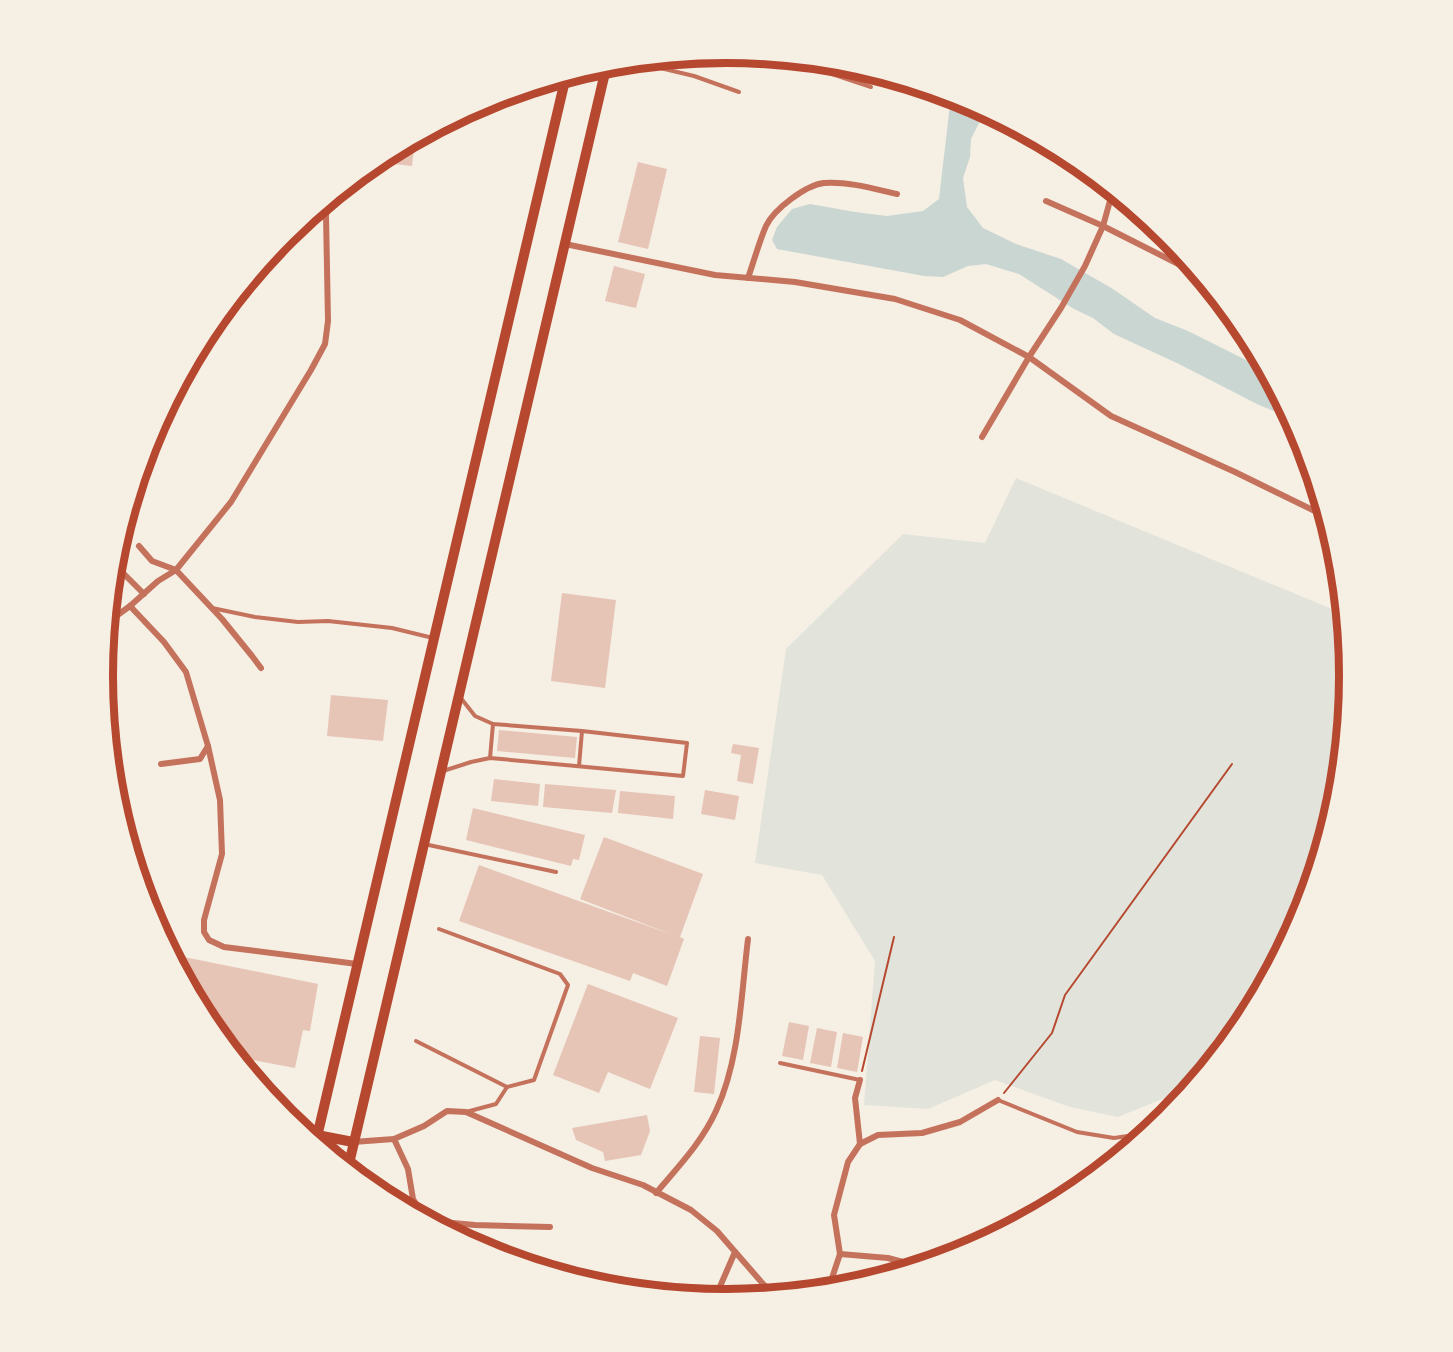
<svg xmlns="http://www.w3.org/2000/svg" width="1453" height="1352" font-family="Karla,sans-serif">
	<rect width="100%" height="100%" fill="#f6efe4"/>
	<path fill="#e2e4dc" d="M1016,478L1344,614L1350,676L1338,798L1302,915L1245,1023L1192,1087L1118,1117L1070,1107L995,1080L928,1109L864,1105L875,961L822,875L755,863L786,649L903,534L985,543Z"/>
	<path fill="#c9d6d2" d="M951,96L965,100L991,114L982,117L971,139L970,157L963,178L967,207L983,228L1016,244L1061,259L1113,289L1155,318L1188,331L1266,370L1293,419L1259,405L1179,364L1114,334L1093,318L1074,309L1019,274L986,264L968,266L943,277L924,276L777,249L772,240L777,227L792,209L810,204L855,212L887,216L923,211L939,199Z"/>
	<g fill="#e6c5b7">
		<path d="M415,139L412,166L375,162L380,157Z"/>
		<path d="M638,162L667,169L648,249L618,242Z"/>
		<path d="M614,266L645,274L636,308L605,301Z"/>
		<path d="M562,593L616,600L605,688L551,681Z"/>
		<path d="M331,695L388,700L383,741L327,736Z"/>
		<path d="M499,730L577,737L575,758L497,751Z"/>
		<path d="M733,744L759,748L753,784L737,781L741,755L731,753Z"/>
		<path d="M494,779L540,784L538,806L491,801Z"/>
		<path d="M545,784L616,790L612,813L543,807Z"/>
		<path d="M705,790L739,796L735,820L701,814Z"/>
		<path d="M620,791L675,796L673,819L618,813Z"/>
		<path d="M473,808L585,835L579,860L573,859L571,866L466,840Z"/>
		<path d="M604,837L703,874L680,937L684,939L667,986L633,973L630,981L459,921L479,865L673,935L580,899Z"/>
		<path d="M184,957L318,984L310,1031L303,1030L295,1068L236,1057L208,1022L181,972Z"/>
		<path d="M588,984L678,1018L650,1089L608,1072L599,1093L553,1075Z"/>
		<path d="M789,1022L809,1026L803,1060L782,1056Z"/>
		<path d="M817,1028L837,1032L831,1067L810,1063Z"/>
		<path d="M843,1033L863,1037L857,1072L837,1068Z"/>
		<path d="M700,1036L720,1038L714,1094L694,1092Z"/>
		<path d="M647,1115L650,1131L641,1155L605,1161L603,1152L576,1140L572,1128Z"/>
	</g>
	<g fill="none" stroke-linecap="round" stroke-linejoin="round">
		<g stroke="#b5482f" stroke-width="2">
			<path d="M862,1071L894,937"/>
			<path d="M1004,1093L1052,1033L1065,995L1232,764"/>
		</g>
		<g stroke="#c5725c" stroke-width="4">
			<path d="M808,61L829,73L871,87"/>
			<path d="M635,62L694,76L739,92"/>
			<path d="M212,608L255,617L298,622L328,621L392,628L433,638"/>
			<path d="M490,758L493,724"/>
			<path d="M579,766L582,731"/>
			<path d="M443,771L471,762L490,758L683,776L687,743L582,731L493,724L475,716L460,697"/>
			<path d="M424,844L556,872"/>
			<path d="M439,929L560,974L568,985L534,1080L507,1087L496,1104L466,1112"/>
			<path d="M416,1041L507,1087"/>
			<path d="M780,1063L860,1080"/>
			<path d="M998,1100L1077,1132L1114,1138L1148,1133"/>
		</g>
		<g stroke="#c5725c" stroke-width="6">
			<path d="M1046,201L1103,226L1200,275"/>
			<path d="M565,244L715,275L795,282L895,299L960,320L1029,357L1111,416L1235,472L1327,517"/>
			<path d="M748,278C754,261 759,242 766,226C774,209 806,185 824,183C847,181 875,189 897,194"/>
			<path d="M982,437L1029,357L1061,308L1085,266L1103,226L1113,190"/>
			<path d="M139,546L152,561L176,570L222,619L252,656L261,668"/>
			<path d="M114,564L144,594"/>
			<path d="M130,606L164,642L186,672L208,746L200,759L161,764"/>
			<path d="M108,622L130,606L158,581L176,570L231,502L311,370L325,344L328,321L326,215L329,200"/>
			<path d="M208,746L220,800L222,854L204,920V932L209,940L224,947L357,964"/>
			<path d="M394,1139L408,1169L413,1199L425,1218"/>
			<path d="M353,1142L394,1139L424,1126L447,1111L466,1112L592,1168L643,1185L691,1210L717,1231L764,1285L777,1294"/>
			<path d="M860,1144L855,1098L860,1080"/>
			<path d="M656,1193C678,1167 702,1142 716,1111C740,1060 741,995 748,939"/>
			<path d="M430,1221L475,1225L550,1227"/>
			<path d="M840,1254L888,1258L918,1266"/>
			<path d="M828,1290L840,1254L834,1215L848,1162L860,1144L878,1135L922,1133L960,1122L998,1100"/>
			<path d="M715,1298L735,1252"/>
		</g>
		<g stroke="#b5482f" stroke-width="10">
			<path d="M317,1135L353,1142"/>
			<path d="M316,1141L566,76"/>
			<path d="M348,1168L607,64"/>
		</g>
	</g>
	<path d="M0 0H1453V1352H0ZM113 676a613 613 0 1 1 1226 0a613 613 0 1 1-1226 0Z" fill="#f6efe4" fill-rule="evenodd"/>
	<path fill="none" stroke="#b5482f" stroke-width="8" d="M113 676a613 613 0 1 1 1226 0a613 613 0 1 1-1226 0Z"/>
</svg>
